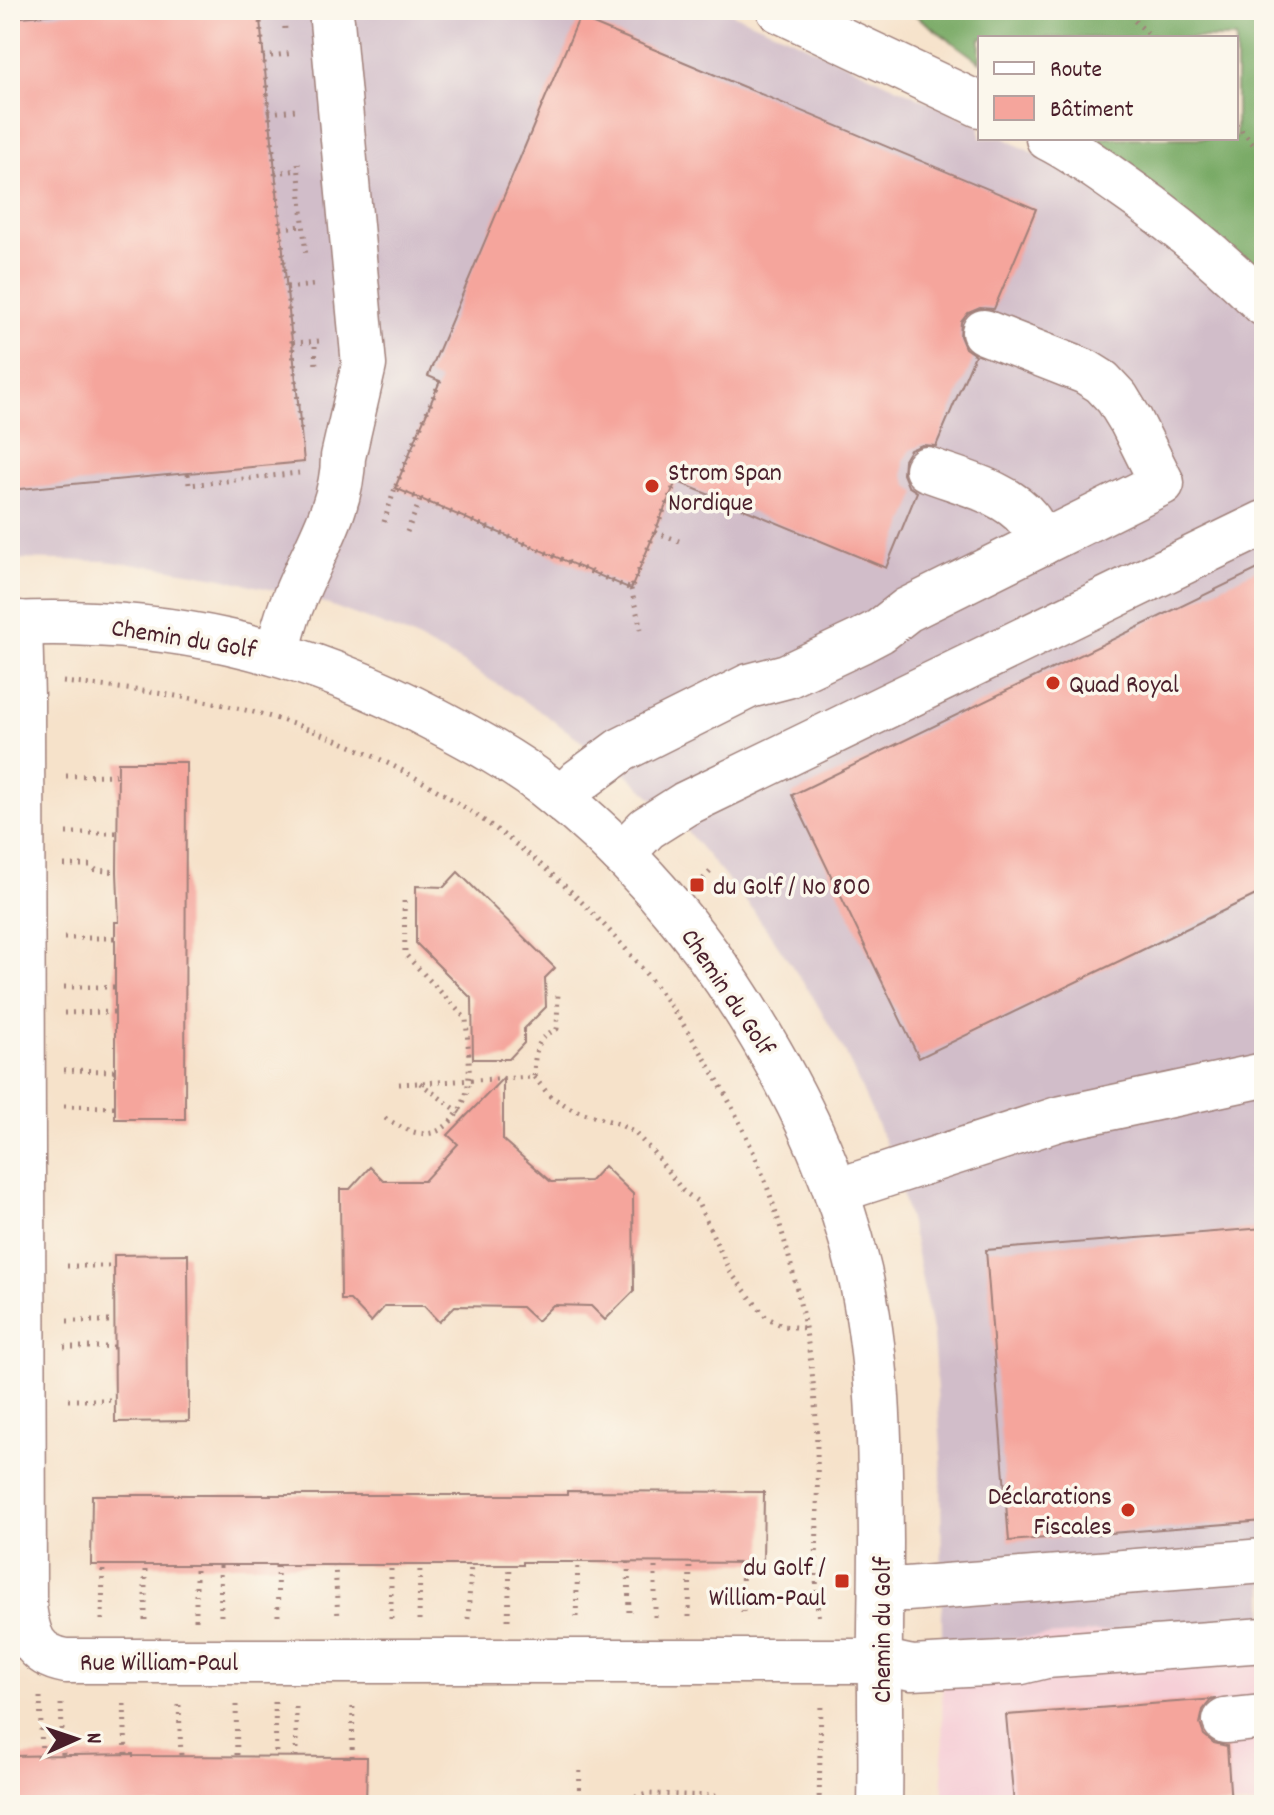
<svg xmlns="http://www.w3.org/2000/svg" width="1274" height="1815" font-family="Dekko,sans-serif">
	<rect width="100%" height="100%" fill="#fbf7ec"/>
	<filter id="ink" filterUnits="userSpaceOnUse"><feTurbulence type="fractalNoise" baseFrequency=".0125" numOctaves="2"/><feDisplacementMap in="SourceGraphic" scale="16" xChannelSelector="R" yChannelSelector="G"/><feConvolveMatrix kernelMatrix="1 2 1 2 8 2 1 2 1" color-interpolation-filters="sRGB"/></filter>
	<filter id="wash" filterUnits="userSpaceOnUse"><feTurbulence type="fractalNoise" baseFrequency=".006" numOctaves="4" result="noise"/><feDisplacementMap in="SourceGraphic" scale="32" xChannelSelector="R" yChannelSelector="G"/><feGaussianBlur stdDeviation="1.8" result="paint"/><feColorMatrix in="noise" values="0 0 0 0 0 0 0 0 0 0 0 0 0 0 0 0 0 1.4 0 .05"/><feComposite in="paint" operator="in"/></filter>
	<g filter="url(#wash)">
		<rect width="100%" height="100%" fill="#f6e2ca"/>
		<path fill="#f6cfd7" d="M1264,1619V1805H943L942,1644Z"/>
		<path fill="#d1bdc9" d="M10,10H723L786,36L980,126V138H1004L1099,188L1264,323V1619L942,1644L941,1446L933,1336L914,1239L893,1160L846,1054L813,997L777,944L752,909L686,830L629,776L540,711L458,660L409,635L316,600L217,577L159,567L103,561L10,559Z"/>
		<path fill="#79aa66" stroke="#626448" stroke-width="2" d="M908,10H1264V281L1086,138H1236V38H980V62Z"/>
		<g id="blocks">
			<g fill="#f5a59c">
				<path d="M102,10H259L304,462L10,490V18Z"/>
				<path d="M579,18L1036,209L994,309L980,308L968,313L961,322L960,336L965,348L975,355L936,446L922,445L910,450L904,460L903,474L908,486L917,492L886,568L676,481L631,589L395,488L440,381L428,376Z"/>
				<path d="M1264,566V891L919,1058L792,795Z"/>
				<path d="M118,762H186L185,1119H115V922H119L117,872Z"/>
				<path d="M458,872L555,968L545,978L546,1007L524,1029V1043L509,1059H473L472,999L416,943V886L444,887Z"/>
				<path d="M503,1078V1140L551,1182L590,1181L604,1166L633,1194L634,1291L605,1320L591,1306L553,1305L537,1321L522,1307L455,1306L439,1322L424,1306H385L371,1322L350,1300H341L340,1189H350L370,1167L384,1181H424L458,1144L448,1135Z"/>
				<path d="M1264,1228V1521L1009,1541L986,1250Z"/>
				<path d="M188,1254L189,1421L115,1422L114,1255Z"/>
				<path d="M567,1491L764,1492L763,1563L578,1562H523V1565H91L92,1495H567Z"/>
				<path d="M1216,1699L1210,1701L1203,1710L1200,1724L1204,1735L1214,1743L1227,1746L1231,1805H1014L1006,1715Z"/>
				<path d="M133,1754V1756L367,1757L366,1805H10V1756Z"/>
			</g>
		</g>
	</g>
	<g filter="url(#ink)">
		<use href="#blocks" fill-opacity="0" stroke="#a0807a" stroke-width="2"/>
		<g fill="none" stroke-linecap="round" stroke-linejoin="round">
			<defs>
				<g id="minor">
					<path d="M779,10L980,105"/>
					<path d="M1048,138C1074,151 1097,168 1121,185C1172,220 1220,261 1264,304"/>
					<path d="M927,469C960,482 1006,491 1029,520C1034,527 1038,535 1042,543"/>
					<path d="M20,623L22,698L24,1606C28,1636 33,1655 66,1661H880L912,1668L1021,1662L1046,1656L1264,1640"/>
					<path d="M10,624C165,617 299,647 436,720C474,740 511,760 545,786C633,854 705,940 761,1036C806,1112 839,1184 859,1270C880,1359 880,1451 881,1541C881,1592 879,1643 880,1694C880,1731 881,1768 880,1805"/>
					<path d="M277,653C282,635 286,617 294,599C312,553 343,508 343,457L364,365L332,21"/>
					<path d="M561,799L579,781L621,750L749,686L787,676L861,641L880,631L907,610L1162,483L1131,421L1117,398L1102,382L1086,372L984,332"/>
					<path d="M622,854L647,828L685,804L1264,523"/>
					<path d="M836,1191L1058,1119L1264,1075"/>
					<path d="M881,1589H907L1264,1561"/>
					<path d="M1225,1721L1264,1717"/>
				</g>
			</defs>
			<use href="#minor" stroke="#a0807a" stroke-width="47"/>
			<g stroke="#a0807a" stroke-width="5" stroke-dasharray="2 6" stroke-linecap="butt">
				<path d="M264,10L259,11L301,432"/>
				<path d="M1123,10L1153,38"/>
				<path d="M284,11L285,30"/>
				<path d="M263,57L294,53"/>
				<path d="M269,113L296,110"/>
				<path d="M1236,124L1264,157"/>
				<path d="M298,163L306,257"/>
				<path d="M275,173L298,170"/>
				<path d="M281,228L304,226"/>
				<path d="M287,288L314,285"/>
				<path d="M293,343L319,341"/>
				<path d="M315,346L316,368"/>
				<path d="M440,381L395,488L631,589L676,481"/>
				<path d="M188,474L189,485L299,473"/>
				<path d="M384,522L395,488"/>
				<path d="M407,532L421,498"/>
				<path d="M655,532L679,541"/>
				<path d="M631,589L641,629"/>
				<path d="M63,682C134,689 209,698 278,719C487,784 656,940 747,1138C775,1198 792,1263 805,1327C817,1388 818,1449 817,1511C817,1547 814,1584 819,1620"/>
				<path d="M66,776L117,775"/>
				<path d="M66,833H117"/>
				<path d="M64,865H90L96,870L117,872"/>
				<path d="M703,879L713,869"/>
				<path d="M64,938H115"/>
				<path d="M64,987H115"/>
				<path d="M64,1013L115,1012"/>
				<path d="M64,1070L115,1071"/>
				<path d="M534,1077L550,1096L574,1110L619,1124L635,1133L653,1152L683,1191L697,1201L730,1272L766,1317L783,1326L805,1328"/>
				<path d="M420,1083L466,1117"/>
				<path d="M399,1084L534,1077C535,1055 534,1039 557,1029L558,991"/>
				<path d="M64,1106L115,1107"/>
				<path d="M385,1118C409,1132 430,1144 452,1120C477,1093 468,1053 466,1019L405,954L404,899"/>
				<path d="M67,1266H114"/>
				<path d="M67,1321H114"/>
				<path d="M64,1347H115"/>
				<path d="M68,1400H115"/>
				<path d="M628,1562L629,1617"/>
				<path d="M742,1562L743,1617"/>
				<path d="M335,1564L338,1619"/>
				<path d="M220,1566L221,1617"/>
				<path d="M277,1566L278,1617"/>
				<path d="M576,1617L578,1562"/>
				<path d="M655,1617V1562"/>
				<path d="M689,1617L690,1562"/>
				<path d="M391,1619V1564"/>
				<path d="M468,1619L471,1564"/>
				<path d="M102,1620L103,1565"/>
				<path d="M145,1620V1565"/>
				<path d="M196,1620V1565"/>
				<path d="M419,1620L420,1565"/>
				<path d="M508,1620L510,1565"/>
				<path d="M40,1697L42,1756"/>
				<path d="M275,1702L276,1757"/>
				<path d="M61,1704L63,1755"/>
				<path d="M124,1704L126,1755"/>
				<path d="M179,1705L181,1756"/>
				<path d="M236,1705L237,1756"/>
				<path d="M296,1757V1702"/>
				<path d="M352,1757L353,1702"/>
				<path d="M579,1798H631L648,1794L718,1796L730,1800L733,1805"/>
				<path d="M579,1805L580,1765"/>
				<path d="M819,1805L821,1702"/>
			</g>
			<use href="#minor" stroke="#fff" stroke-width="44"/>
		</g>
	</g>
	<g fill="#c8321e" stroke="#fbf7ec" stroke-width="3">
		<circle cx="652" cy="486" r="8"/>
		<circle cx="1053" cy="683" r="8"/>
		<rect x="689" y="877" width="16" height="16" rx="4"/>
		<circle cx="1128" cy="1510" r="8"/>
		<rect x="834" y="1573" width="16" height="16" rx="4"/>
	</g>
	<g text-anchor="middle" stroke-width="7" stroke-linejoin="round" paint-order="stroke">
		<g font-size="26" fill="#4a1f2b" stroke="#fbf7ec" text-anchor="start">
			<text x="668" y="480">Strom Span<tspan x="668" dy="30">Nordique</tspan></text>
			<text x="1069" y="692">Quad Royal</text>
			<text x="713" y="894">du Golf / No 800</text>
			<text x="1112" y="1504" text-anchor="end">Déclarations<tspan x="1112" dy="30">Fiscales</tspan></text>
			<text x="826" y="1575" text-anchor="end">du Golf /<tspan x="826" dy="30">William-Paul</tspan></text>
		</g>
		<g font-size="26" fill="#4a1f2b" stroke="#fbf7ec">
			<text transform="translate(184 637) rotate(9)" y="9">Chemin du Golf</text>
			<text transform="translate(729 991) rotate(56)" y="9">Chemin du Golf</text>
			<text transform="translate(881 1630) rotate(-90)" y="9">Chemin du Golf</text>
			<text x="159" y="1670">Rue William-Paul</text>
		</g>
	</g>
	<rect width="1274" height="1815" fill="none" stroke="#fbf7ec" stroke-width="40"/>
	<rect x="978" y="36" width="260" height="104" fill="#fbf7ec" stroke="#b4a19f" stroke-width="2"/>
	<rect x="994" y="62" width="40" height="12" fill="#ffffff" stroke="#b4a19f" stroke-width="2"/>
	<text x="1050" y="76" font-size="24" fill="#4a1f2b">Route</text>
	<rect x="994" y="96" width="40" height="24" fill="#f5a59c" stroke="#b4a19f" stroke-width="2"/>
	<text x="1050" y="116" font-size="24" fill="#4a1f2b">Bâtiment</text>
	<g transform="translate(76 1739) rotate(87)" stroke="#fbf7ec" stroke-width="6" paint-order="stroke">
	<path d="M0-6L14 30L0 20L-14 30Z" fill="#4a1f2b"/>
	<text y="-12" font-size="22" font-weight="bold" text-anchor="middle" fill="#4a1f2b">N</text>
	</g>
</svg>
